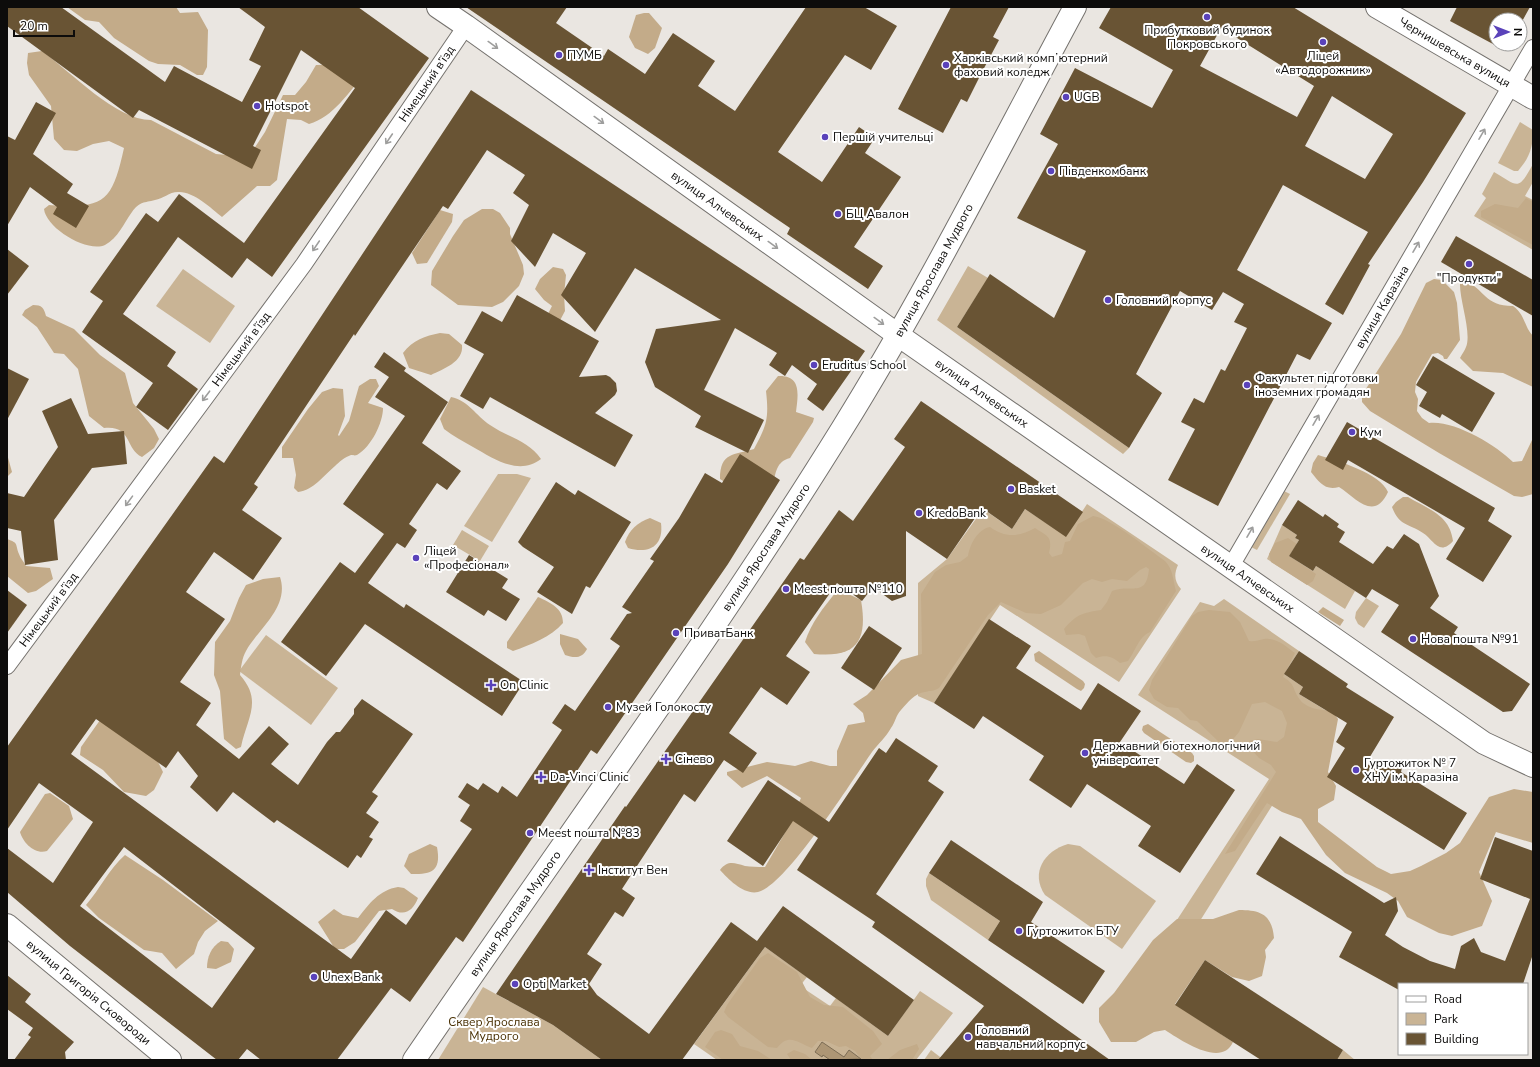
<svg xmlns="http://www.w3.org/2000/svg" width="1540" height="1067" font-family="'Nunito Sans',sans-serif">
	<rect width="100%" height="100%" fill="#eae6e1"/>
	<g fill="#c9b495">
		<path d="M1520,122L1533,130C1533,147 1530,157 1518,171H1514L1498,163Z"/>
		<path d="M1533,164V182L1525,196L1533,200V250L1474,216L1486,198L1482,194L1494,172C1519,187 1518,191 1533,164Z"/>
		<path d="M968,266L988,278L957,327L1129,448L1123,454L937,320Z"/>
		<path d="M183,269L235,306L210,343L156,306Z"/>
		<path d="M498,474H517L531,478L492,542L464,526Z"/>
		<path d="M1282,490L1290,494L1257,550L1249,546Z"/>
		<path d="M1087,504L1178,565C1174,574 1174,581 1181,589L1119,682L1000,605L934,703L918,696V583L947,559L983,509L1012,529L1025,509L1066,536Z"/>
		<path d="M1282,525L1297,535L1295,538L1299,540L1289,556L1313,571L1316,566L1355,591L1345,609L1267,559Z"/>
		<path d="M462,530L489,546L480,561L453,545Z"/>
		<path d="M1366,598L1379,606L1364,628L1358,624L1355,618L1356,612Z"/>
		<path d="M1224,599L1299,651L1284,674L1303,687L1299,694L1330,713L1158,988L1141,975L1269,779L1138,695L1200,602L1214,606Z"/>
		<path d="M266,635L338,688L311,725L239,671Z"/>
		<path d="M1068,844L1080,846L1156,901L1122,949L1045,895C1030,873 1044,851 1068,844Z"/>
		<path d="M929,873L1000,921L988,940L931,900L926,886V879Z"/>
		<path d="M765,947L807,977L800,986L830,1006L836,998L888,1036L920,991L953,1013L916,1060H717L694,1044Z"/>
		<path d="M483,987L553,1025L602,1060H438Z"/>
		<path d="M931,1050L944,1060H924Z"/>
		<path d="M1343,1050L1355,1060H1337Z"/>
	</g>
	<g fill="#c3ab89">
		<path d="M67,7H176L180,13L198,12L208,30L207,67L203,75H197L180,65L158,64L149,61L114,38L99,22L85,20Z"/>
		<path d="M644,13H649L662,28L655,48L648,54L635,48L629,37L636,15Z"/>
		<path d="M42,51C71,72 116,120 151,120L216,154L238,156L250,155L265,132L283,95H295L306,82L316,65L358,64L365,74C348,92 334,117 309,124L301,120L287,119L277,180L270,186H257L222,217C211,208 193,191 178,192C169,192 163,199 155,200C144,203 140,201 132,212C124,223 118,238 105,245C87,253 46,228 44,209L49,205C105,209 112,202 124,148L109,141L93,144L77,151L64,150L54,139L51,106L29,75L27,63L28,53Z"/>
		<path d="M1526,198L1533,202V245L1481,217V211L1495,204L1518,208Z"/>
		<path d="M482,209H493L500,213L510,228V234L523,265L524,274L519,286L503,302L492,307L458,305L431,285L432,271L453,236L464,220Z"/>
		<path d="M440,210L453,214L452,222L427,263L417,264L412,253Z"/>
		<path d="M553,267L563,269L566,275L564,295L565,311L525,386L510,389L552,306L544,300L535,289L540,279Z"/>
		<path d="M1434,279L1442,280L1454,292L1457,303L1460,340L1447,359H1444L1443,356L1438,353L1432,354L1416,382L1415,392L1418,399L1417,411L1422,418L1429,423C1454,420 1496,445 1513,462L1522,461L1533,438V494L1522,497L1514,496L1439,453L1370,411L1362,402V395L1401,334L1426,283Z"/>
		<path d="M1465,281C1485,289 1484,306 1513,306C1525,314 1524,327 1533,336V387L1503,373L1473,371L1460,358C1462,354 1465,350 1466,347C1472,332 1459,300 1460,282Z"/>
		<path d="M33,305C42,305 44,308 46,316L74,329L100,355L125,373L133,403L154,429L159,439L154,448L142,457C125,449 132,425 104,428L89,416L78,369L64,354L54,353L37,327L22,315L25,310Z"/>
		<path d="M440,333L449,334L462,345C464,362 443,369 431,375L409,368L403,353C413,340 425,336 440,333Z"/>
		<path d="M778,376C802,375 798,395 796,412L814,418L813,422L790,458C776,462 776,472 773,485L751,499L720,479C720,452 734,455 754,449C767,425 769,418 766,391Z"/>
		<path d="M370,379H376L379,386L368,403L383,408C383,423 371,447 357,455C354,456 354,455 351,455C345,457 339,462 335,466C323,476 314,490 298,492L294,488L296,475L293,458H282V447L308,409L322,392L333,388L343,389L345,416L338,435L339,436L349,421L359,386Z"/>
		<path d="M451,397C468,400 476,416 490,425C507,437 529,441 541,459C519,476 494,459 473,447C463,441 453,436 444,429L440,419Z"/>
		<path d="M7,454L12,472L7,477Z"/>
		<path d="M1318,455C1338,461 1380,473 1388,492C1374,522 1356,498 1339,487C1325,491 1319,482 1311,472L1313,463Z"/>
		<path d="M1403,497H1408C1428,509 1450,515 1453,541C1439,557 1433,539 1423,533C1408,523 1399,526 1392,507L1396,502Z"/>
		<path d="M1093,516C1111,518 1148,549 1165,561C1173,569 1173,580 1176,591L1150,632C1139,636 1135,652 1128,661L1120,663C1113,657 1106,654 1096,658L1091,653L1085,636L1079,634L1066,635L1064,629C1077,614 1082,613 1101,610L1107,602L1112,591C1131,583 1146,599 1149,569L1146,567L1140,570L1127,581L1112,579L1102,582L1092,579L1083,583L1061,605L1041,614L1026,613L1001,602L988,615L939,688C932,692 932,690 925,692C915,693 907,703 901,710C896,715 895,723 891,728C886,737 878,744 872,752C853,779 786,886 758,892C744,895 729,880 720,870C728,860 734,863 745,866C751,867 759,867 765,867L786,831L801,798L767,776L742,788L727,775V772L767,762L795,766L811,761L830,766H837V751L848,725L865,722L863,713L853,704L867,695L901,660L922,654L921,594L935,572L946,565L960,562L968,556C970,544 978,529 990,527C1005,538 1019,537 1035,528C1047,536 1053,536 1049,553L1052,557L1062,554L1065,542L1070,541L1078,524Z"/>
		<path d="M650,518L661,523C664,547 648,554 628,548L625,542C629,530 638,522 650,518Z"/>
		<path d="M1288,538L1297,544L1289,556L1316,574L1313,581L1307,585L1271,562L1269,554L1275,543Z"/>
		<path d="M7,539C19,543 15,544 19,554C20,558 24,562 26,566L50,568L53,579L36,591L28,593L7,576Z"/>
		<path d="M280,577C290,607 258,629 246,651C242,658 241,667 240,675C263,701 247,718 241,747L236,749L224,739L220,691L214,675L215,642L230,621L239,598L246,585L263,579Z"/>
		<path d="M836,592H844L861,600C868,641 857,658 814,654L805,642C811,623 823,608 836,592Z"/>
		<path d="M538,597C551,603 563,608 563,623C551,637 530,645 513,651L507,648V642Z"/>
		<path d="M1323,607L1344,620L1340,626L1318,612Z"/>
		<path d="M1209,610L1230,612L1240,622L1249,641C1255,642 1258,640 1264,639C1276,637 1286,646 1295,653L1283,677C1295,684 1292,687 1298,697C1305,709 1320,710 1332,711L1338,719L1328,772L1336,786L1334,800L1318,809V822L1377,867L1391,874L1410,871L1421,866L1446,853L1460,843L1489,797L1514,789L1533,792V843L1496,832L1479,872L1492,901L1482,926L1452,936L1439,933L1407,917L1398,901L1387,893L1345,873L1326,855L1301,819L1282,812L1267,803L1235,851L1225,854L1276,772L1271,765L1259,758L1248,746L1249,741L1258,739L1277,742L1284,737L1287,723L1282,711L1265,702L1252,704L1239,732L1230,743L1219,742L1197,721L1190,720L1178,708L1167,707L1154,699L1149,690L1152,680L1192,616L1198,612Z"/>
		<path d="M560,634L578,639L587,649C582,659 574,658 565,655L560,644Z"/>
		<path d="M1039,651L1083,681L1085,684L1084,688L1081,691L1077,689L1035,661L1034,654Z"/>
		<path d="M122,689L163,772L154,790L146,796L124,792L103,770L80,755L81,747Z"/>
		<path d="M1148,724L1192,753L1194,756V761L1191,763L1186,762L1144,733L1142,730L1143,726Z"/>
		<path d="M50,793L69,806L73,819L47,851C35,855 23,843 20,832L45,794Z"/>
		<path d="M430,844L437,847C441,869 434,875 411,874L404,866L409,854Z"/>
		<path d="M125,855L163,880L218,921L205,931L198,942L194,954L176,969L162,953L144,950L99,918L86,905C100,889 109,869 125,855Z"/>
		<path d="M398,887L404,888L418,898C413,911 404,917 392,909L379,911L355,942L344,949H335L318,922L334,909L343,915L358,918C369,904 379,890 398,887Z"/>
		<path d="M1239,910C1260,910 1272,914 1274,938L1265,950L1266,957L1262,976L1249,981L1232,977L1205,960L1175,1004L1233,1042C1222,1067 1185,1043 1165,1030L1154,1032L1136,1042H1111L1099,1022V1008L1114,993L1153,940L1177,919H1213Z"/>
		<path d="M221,941L228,942L234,949L231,962L216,969L207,968C207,957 211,947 221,941Z"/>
		<path d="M768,953L797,972L810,997L824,1005L843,1007L873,1031L882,1044L870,1056L873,1060H862L855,1051L846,1046L839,1047L826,1041H818L812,1048C798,1043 789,1032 777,1048L768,1047L728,1017L724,1012L727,1005L760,958Z"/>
		<path d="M721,1030L732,1034L740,1046L758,1051L772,1060H723L705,1047L715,1032Z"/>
		<path d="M917,1044L919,1049L912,1060H887L900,1050Z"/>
		<path d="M794,1050L805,1054L812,1060H791L787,1054Z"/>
	</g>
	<path fill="#ad9675" stroke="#7d6d55" d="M822,1042L844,1057L849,1050L861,1059L830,1060L823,1055L822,1057L815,1052Z"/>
	<g fill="#695434" fill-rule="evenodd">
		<path d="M7,7H61L165,82L174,66L242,102L261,66L249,60L265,27L238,7H358L429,58L272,277L247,258L232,278L178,237L123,314L176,352L167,366L198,389L168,430L136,407L153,383L82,332L103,301L90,292L146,213L158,222L179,194L244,243L355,88L301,50L253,146L261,150L252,169L139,110L133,118L7,26Z"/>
		<path d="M466,7H567L556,23L604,56L608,49L645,74L673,33L715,61L698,86L735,111L806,7H864L897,26L871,70L845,55L778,152L822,182L859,127L875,138L865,153L901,177L854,247L883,266L868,289L787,234L790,228Z"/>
		<path d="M951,7H1009L993,37L999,40L982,72L967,102L961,99L943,133L898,109Z"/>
		<path d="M1111,7H1293L1466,113L1423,182L1368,264L1370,265L1343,315L1325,304L1368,232L1283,185L1237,270L1332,323L1310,360L1297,354L1218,506L1168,480L1195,429L1181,422L1194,398L1204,403L1221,369L1225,371L1247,328L1234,322L1244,304L1223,292L1212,310L1180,291L1136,374L1162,393L1129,448L957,327L990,274L1054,318L1086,251L1017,218L1058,144L1040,134L1075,68L1152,108L1173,70L1099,28ZM1221,28L1314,86L1297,117L1200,66ZM1332,96L1393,134L1365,179L1305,146Z"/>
		<path d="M1457,7H1530L1520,25V20H1496V44H1510L1506,51L1450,21Z"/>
		<path d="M471,90L865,351L823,411L807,399L817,384L792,365L785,376L769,365L777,353L735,328L704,390L764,420L748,453L695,427L701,416L655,387L645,362L656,329L721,320L635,268L595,332L561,295L586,253L553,233L535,267L511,241L529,205L513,193L525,175L487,150L448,209L443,206L361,327L355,336L354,334L254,484L258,487L242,510L282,538L253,580L214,552L186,592L225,619L180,682L211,703L196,725L239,759L269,726L289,744L271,764L298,785L327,742L336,732H340L354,714V709L362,699L413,734L372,792L378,796L366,813L379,822L369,837L373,839L361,858L357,855L348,868L277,820L274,823L233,792L217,812L190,787L198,776L178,751L166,768L96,719L71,754L351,959L386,910L406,925L472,829L460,821L470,805L458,797L467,783L478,790L483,783L498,793L502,786L517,797L562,730L552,723L565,704L575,711L620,646L610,639L627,614L632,613L622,607L654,561L650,559L679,518L705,473L722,483L740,454L780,480L728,564L597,754L591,750L463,942L456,937L410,1002L391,988L337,1060H261L247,1049L238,1060H217L70,946L7,892V848L53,883L93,822L39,783L7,830V747L214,456L224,463ZM124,847L255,948L212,1008L80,906Z"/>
		<path d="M36,102L56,113L33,154L73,184L67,193L89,206L76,228L53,214L57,207L30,187L7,226V136L15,140Z"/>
		<path d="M1456,236L1533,280V316L1441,262Z"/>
		<path d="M7,249L29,266L7,295Z"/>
		<path d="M517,295L599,341L579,377L606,375L610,377L616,383L617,391L615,395L595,413L633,435L615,467L490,397L483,409L460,396L484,354L464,343L482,311L502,322Z"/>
		<path d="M384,352L406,368L404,371L448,402L422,443L461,471L447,490L437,483L409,524L417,530L405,548L397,543L368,583L404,608L406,604L524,682L502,716L365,624L326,676L281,642L340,562L355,573L384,534L343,504L405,416L375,397L389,377L374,367Z"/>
		<path d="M1433,356L1495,393L1472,432L1442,414L1440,418L1419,406L1427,392L1416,385Z"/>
		<path d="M7,368L29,379L7,420Z"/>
		<path d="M71,398L88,434L124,431L127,464L92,468L54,520L58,560L25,565L21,531L7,528V493L24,497L58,447L42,411Z"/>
		<path d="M921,401L1083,512L1066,537L1025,509L1012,529L982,508L947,559L906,531V596L892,601L873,587L862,601L837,583L786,656L810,672L787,705L761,687L729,733L757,753L743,773L724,760L695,802L684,794L622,889L635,898L623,917L615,912L587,954L602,964L589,984L597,995L649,1034L731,922L757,941L783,906L914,1000L888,1036L765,947L682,1060H602L553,1025L496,994L625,806L626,807L800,558L804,560L839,510L853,521L905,447L894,439Z"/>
		<path d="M1347,422L1495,508L1488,521L1512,536L1483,582L1446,559L1465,528L1348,460L1343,470L1325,460Z"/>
		<path d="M556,482L575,495L578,490L631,522L590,588L586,586L572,614L537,592L554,567L523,547L518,542Z"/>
		<path d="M1298,500L1323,517L1325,514L1339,524L1337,527L1345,532L1339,542L1373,564L1387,546L1393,549L1404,534L1419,544L1439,596L1430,608L1458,627L1454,633L1530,684L1512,711L1503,712L1381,632L1399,605L1372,589L1366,598L1316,566L1313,571L1289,556L1299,540L1295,538L1297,535L1282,525Z"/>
		<path d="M469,555L508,579L502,588L520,599L506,621L488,610L484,616L446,592Z"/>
		<path d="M7,590L27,605L7,633Z"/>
		<path d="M989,619L1031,646L1016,668L1081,710L1098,683L1141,711L1120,742L1184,784L1197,764L1235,790L1180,873L1138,846L1151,826L1087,784L1071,808L1029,780L1044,756L983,716L974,729L934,703Z"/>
		<path d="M869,626L902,648L874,690L841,668Z"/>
		<path d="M1299,651L1348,684L1346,687L1394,717L1365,765L1403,763L1401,772L1467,813L1444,850L1327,777L1345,748L1336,742L1347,723L1299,694L1303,687L1284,674Z"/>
		<path d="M896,738L938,766L928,781L944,792L876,894L1110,1060H938L984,1006L872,927L875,922L797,870L818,838L793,821L763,866L727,841L768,780L829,822L879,748L886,753Z"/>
		<path d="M1280,836L1384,903L1396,897L1398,911L1385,935L1403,947L1430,961L1455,969L1461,946L1474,938L1481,952L1505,961L1530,899L1480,879L1495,837L1533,851V954L1523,984H1399V990L1339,957L1352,932L1256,874Z"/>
		<path d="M951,840L1043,902L1031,922L1105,971L1083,1004L988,940L1000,921L929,873Z"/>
		<path d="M1205,960L1343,1050L1337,1060H1261L1175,1005Z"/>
		<path d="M7,975L31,994L25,1002L74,1042L65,1052L66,1060H14L31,1037L28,1035L33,1028L7,1009Z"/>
	</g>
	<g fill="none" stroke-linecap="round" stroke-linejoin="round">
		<defs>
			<g id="street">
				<path id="s1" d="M1231,566L1533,48"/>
				<path id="s2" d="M7,666L304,264L466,26"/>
			</g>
			<g id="secondary">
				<path id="s3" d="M438,7L466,26L898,335L1484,743L1533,766"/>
				<path id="s4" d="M1377,7L1533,98"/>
				<path id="s5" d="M7,925L170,1060"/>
				<path id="s6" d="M414,1060C557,850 708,645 842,429C927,292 999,148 1075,7"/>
			</g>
		</defs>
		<use href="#street" stroke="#75726e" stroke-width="18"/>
		<use href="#secondary" stroke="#75726e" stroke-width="24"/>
		<use href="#street" stroke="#fff" stroke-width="16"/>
		<use href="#secondary" stroke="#fff" stroke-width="22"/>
	</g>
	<defs><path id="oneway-shaft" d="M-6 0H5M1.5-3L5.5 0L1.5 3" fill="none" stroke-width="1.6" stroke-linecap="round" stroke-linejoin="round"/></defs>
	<g stroke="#9e9e9d">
		<use href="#oneway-shaft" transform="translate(493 45) rotate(36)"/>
		<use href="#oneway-shaft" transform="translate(599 120) rotate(36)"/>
		<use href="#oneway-shaft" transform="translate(1482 134) rotate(-60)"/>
		<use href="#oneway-shaft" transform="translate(389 139) rotate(124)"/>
		<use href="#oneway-shaft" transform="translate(773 245) rotate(36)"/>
		<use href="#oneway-shaft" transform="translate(316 246) rotate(124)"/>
		<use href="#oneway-shaft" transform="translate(1416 247) rotate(-60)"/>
		<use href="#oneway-shaft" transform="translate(879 321) rotate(36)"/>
		<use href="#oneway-shaft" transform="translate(206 396) rotate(127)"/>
		<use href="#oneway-shaft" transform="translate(1316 420) rotate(-60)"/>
		<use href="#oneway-shaft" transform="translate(129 501) rotate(126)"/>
		<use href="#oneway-shaft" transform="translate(1250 532) rotate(-60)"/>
	</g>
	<g fill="#5a42ba" stroke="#fff" stroke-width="1.5">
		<circle cx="1207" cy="17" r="4"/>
		<circle cx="1323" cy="42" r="4"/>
		<circle cx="559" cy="55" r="4"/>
		<circle cx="946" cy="65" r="4"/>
		<circle cx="1066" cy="97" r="4"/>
		<circle cx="257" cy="106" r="4"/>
		<circle cx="825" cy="137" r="4"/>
		<circle cx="1051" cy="171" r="4"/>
		<circle cx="838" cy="214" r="4"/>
		<circle cx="1469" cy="264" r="4"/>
		<circle cx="1108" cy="300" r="4"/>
		<circle cx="814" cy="365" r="4"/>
		<circle cx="1247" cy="385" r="4"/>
		<circle cx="1352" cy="432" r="4"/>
		<circle cx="1011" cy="489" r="4"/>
		<circle cx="919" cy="513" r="4"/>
		<circle cx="416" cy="558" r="4"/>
		<circle cx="786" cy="589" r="4"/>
		<circle cx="676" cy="633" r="4"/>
		<circle cx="1413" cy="639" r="4"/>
		<path d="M489 679h4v4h4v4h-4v4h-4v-4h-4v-4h4z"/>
		<circle cx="608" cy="707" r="4"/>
		<circle cx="1085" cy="753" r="4"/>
		<path d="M664 753h4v4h4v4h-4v4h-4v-4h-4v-4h4z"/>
		<circle cx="1356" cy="770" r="4"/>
		<path d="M539 771h4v4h4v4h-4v4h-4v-4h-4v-4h4z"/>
		<circle cx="530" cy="833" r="4"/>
		<path d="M587 864h4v4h4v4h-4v4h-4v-4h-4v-4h4z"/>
		<circle cx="1019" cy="931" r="4"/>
		<circle cx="314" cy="977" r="4"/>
		<circle cx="515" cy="984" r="4"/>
		<circle cx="968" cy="1037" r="4"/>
	</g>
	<g text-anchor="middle" stroke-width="4" stroke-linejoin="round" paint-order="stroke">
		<g font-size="12" fill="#0d0c0b" stroke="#fff" text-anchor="start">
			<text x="1207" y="34" text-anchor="middle">Прибутковий будинок<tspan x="1207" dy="14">Покровського</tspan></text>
			<text x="567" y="59">ПУМБ</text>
			<text x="1323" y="60" text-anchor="middle">Ліцей<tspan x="1323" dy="14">«Автодорожник»</tspan></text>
			<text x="954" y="62">Харківський компʼютерний<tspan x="954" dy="14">фаховий коледж</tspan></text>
			<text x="1074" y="101">UGB</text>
			<text x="265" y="110">Hotspot</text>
			<text x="833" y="141">Першій учительці</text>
			<text x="1059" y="175">Південкомбанк</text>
			<text x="846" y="218">БЦ Авалон</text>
			<text x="1469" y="282" text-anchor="middle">"Продукти"</text>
			<text x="1116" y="304">Головний корпус</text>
			<text x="822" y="369">Eruditus School</text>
			<text x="1255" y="382">Факультет підготовки<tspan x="1255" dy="14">іноземних громадян</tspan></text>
			<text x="1360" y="436">Кум</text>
			<text x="1019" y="493">Basket</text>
			<text x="927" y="517">KredoBank</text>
			<text x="424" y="555">Ліцей<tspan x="424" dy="14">«Професіонал»</tspan></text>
			<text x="794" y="593">Meest пошта №110</text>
			<text x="684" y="637">ПриватБанк</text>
			<text x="1421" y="643">Нова пошта №91</text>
			<text x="500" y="689">On Clinic</text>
			<text x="616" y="711">Музей Голокосту</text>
			<text x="1093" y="750">Державний біотехнологічний<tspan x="1093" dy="14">університет</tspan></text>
			<text x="675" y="763">Сінево</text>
			<text x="1364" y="767">Гуртожиток № 7<tspan x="1364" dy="14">ХНУ ім. Каразіна</tspan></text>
			<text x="550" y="781">Da-Vinci Сlinic</text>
			<text x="538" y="837">Meest пошта №83</text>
			<text x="598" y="874">Інститут Вен</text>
			<text x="1027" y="935">Гуртожиток БТУ</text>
			<text x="322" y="981">Unex Bank</text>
			<text x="523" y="988">Opti Market</text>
			<text x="976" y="1034">Головний<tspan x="976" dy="14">навчальний корпус</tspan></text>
		</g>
		<g font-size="12" fill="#0d0c0b" stroke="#fff">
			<text dy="4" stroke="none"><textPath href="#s4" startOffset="90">Чернишевська вулиця</textPath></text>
			<text dy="4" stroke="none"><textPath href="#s2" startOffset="718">Німецький в’їзд</textPath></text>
			<text dy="4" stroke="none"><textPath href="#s3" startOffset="343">вулиця Алчевських</textPath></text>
			<text dy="4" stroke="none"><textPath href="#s6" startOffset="946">вулиця Ярослава Мудрого</textPath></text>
			<text dy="4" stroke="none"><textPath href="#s1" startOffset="300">вулиця Каразіна</textPath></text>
			<text dy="4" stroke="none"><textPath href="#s2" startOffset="394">Німецький в’їзд</textPath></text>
			<text dy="4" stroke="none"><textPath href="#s3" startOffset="667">вулиця Алчевських</textPath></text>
			<text dy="4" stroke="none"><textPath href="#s6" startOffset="622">вулиця Ярослава Мудрого</textPath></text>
			<text dy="4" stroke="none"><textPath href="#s3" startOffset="991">вулиця Алчевських</textPath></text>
			<text dy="4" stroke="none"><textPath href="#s2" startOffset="70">Німецький в’їзд</textPath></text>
			<text dy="4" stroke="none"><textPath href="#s6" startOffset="178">вулиця Ярослава Мудрого</textPath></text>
			<text dy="4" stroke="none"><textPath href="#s5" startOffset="106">вулиця Григорія Сковороди</textPath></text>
		</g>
		<g font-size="12" fill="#472e01" stroke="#fff">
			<text x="494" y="1026">Сквер Ярослава<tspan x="494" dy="14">Мудрого</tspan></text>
		</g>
	</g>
	<rect width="1540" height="1067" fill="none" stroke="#0d0c0b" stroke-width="16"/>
	<rect x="1398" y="983" width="130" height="72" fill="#ffffff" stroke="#9e9e9d"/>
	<rect x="1406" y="996" width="20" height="6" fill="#ffffff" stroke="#9e9e9d"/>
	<text x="1434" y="1003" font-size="12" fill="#0d0c0b">Road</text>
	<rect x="1406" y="1013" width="20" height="12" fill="#c9b495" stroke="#9e9e9d"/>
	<text x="1434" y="1023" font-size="12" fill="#0d0c0b">Park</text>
	<rect x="1406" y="1033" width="20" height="12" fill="#695434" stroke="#9e9e9d"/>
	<text x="1434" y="1043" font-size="12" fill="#0d0c0b">Building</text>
	<g transform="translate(1508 32) rotate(90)"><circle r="19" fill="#ffffff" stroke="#9e9e9d"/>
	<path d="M0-3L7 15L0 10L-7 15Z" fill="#5a42ba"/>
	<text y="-6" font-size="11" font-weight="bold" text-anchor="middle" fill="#0d0c0b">N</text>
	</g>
	<path d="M14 30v6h60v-6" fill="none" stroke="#0d0c0b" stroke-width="2"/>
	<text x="20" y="30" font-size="12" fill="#0d0c0b" stroke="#ffffff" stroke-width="3" paint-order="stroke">20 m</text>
</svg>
